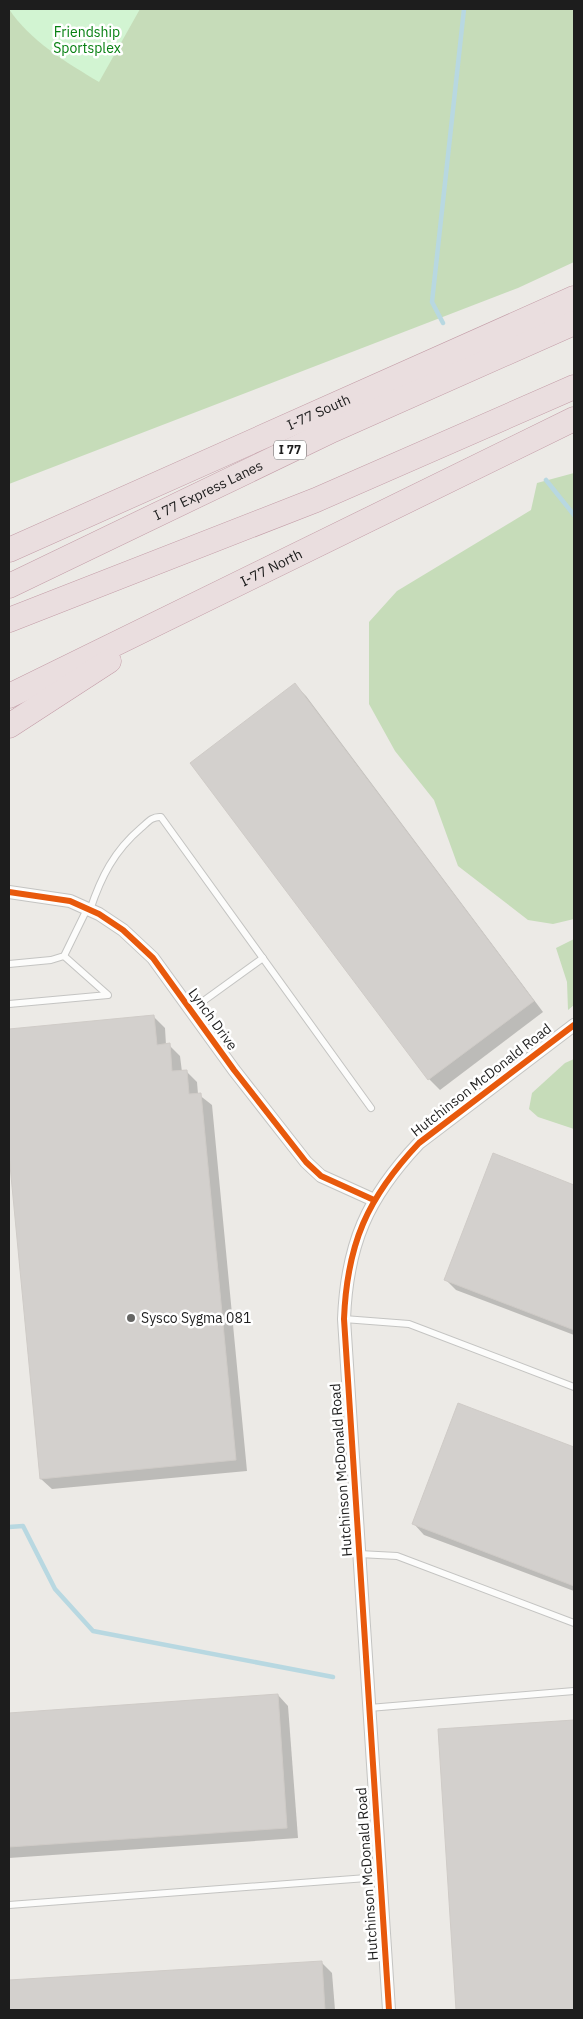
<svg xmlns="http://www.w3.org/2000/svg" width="583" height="2019" font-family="'IBM Plex Sans',sans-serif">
	<rect width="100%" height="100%" fill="#eceae6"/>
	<g fill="#c6dcb9">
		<path d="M9,9H574V262L518,288L9,484Z"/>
		<path d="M574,473V919L553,924L528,920L458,866L434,800L395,751L369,704V622L397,591L531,510L537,483Z"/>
		<path d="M574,939V1005L568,1010L567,982L556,948Z"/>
		<path d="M574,1059V1129L538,1117L529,1109L532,1093L565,1063Z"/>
	</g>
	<path fill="#d2f4d2" d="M9,9H140L99,82C67,63 29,40 9,9Z"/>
	<g fill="#0003">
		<path d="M295,685L306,696L543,1012L440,1090L429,1079Z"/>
		<path d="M154,1017L165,1028L166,1045H169L180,1056L182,1072L186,1071L197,1082L198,1094L212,1105L247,1471L52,1489L41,1479L9,1142V1031Z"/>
		<path d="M493,1155L574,1186V1335L456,1290L445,1279Z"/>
		<path d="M459,1405L574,1448V1591L424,1535L414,1524Z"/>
		<path d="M278,1695L288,1706L298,1838L9,1858V1714Z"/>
		<path d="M574,1721V2010H457L440,1730Z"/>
		<path d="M321,1962L332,1973L335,2010H9V1981Z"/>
	</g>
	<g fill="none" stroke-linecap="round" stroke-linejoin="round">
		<g stroke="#b8d8e1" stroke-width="4.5">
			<path d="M443,323L432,302L464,9"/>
			<path d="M546,480L574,515"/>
			<path d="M9,1527L23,1526L55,1589L93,1631L333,1677"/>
		</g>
	</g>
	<g fill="#d3d0cd" stroke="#cfcbc7">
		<path d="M295,683L534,1001L428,1080L190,763Z"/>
		<path d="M154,1015L157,1045L170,1043L172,1071L187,1070L189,1094L201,1093L236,1460L40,1479L9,1155V1029Z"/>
		<path d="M493,1153L574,1185V1330L444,1280Z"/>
		<path d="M458,1403L574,1447V1586L412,1524Z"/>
		<path d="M278,1694L287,1828L9,1847V1713Z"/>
		<path d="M574,1720V2010H456L438,1729Z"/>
		<path d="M322,1961L325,2010H9V1980Z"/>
	</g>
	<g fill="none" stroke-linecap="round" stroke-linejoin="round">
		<defs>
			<g id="service">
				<path d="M90,910C101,877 114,851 141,828C147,823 152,816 161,817L371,1108"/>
				<path d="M9,964L51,960L64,956L87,909"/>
				<path d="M9,1004L108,995L64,956"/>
				<path d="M191,1010L263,958"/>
				<path d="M344,1319L409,1324L574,1387"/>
				<path d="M359,1554L397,1556L574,1623"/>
				<path d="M369,1708L574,1691"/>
				<path d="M9,1905L380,1877"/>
			</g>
			<g id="minor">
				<path d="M9,892L70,901L99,914L123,930L153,958L234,1070L306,1162L321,1176L374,1200"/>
				<path d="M389,2010L344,1319C347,1244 367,1198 419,1143L574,1025"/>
			</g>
			<g id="motorway">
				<path id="s1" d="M9,550L574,298"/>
				<path id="s2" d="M9,586L333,430L574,323"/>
				<path d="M9,620L316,500L574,387"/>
				<path id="s3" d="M9,696L574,419"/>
				<path d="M9,726L109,661"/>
			</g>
		</defs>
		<use href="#service" stroke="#c4c4c2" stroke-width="8"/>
		<use href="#minor" stroke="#c4c4c2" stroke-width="14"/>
		<use href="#motorway" stroke="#c39ca7" stroke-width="25"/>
		<use href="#service" stroke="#fcfcfb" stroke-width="6"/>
		<use href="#minor" stroke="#fcfcfb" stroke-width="12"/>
		<use href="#motorway" stroke="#eadedf" stroke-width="24"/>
		<defs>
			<g id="cycleway">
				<path d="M9,892L70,901L99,914L123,930L153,958L234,1070L306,1162L321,1176L374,1200"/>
				<path d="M389,2010L344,1319C347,1244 367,1198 419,1143L574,1025"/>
			</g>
		</defs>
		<use href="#cycleway" stroke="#fff" stroke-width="9"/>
		<use href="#cycleway" stroke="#e8590c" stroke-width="6"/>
	</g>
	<circle fill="#656563" stroke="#fff" stroke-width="2" cx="131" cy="1318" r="5"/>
	<g text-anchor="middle" stroke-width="5" stroke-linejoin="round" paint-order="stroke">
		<rect fill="#fff" stroke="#616161" stroke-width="1" x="274" y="440.5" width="32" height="19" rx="4"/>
		<g font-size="12" font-weight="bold" fill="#1d1d1d">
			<text x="290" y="454">I 77</text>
		</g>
		<g font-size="14" fill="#068011" stroke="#fff">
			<text x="87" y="37">Friendship<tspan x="87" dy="16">Sportsplex</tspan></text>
		</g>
		<g font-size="14" fill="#1d1d1d" stroke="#fff">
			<text dy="5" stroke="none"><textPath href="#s1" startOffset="339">I-77 South</textPath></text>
			<text dy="5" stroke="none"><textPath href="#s2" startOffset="221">I 77 Express Lanes</textPath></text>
			<text dy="5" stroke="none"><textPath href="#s3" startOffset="292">I-77 North</textPath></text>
			<text transform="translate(213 1019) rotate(54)" y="5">Lynch Drive</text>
			<text transform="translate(481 1080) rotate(-38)" y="5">Hutchinson McDonald Road</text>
			<text transform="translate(341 1470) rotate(-94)" y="5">Hutchinson McDonald Road</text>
			<text transform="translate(367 1874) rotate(-94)" y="5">Hutchinson McDonald Road</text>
		</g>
		<g font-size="14" fill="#1d1d1d" stroke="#fff" text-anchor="start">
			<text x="141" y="1323">Sysco Sygma 081</text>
		</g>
	</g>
	<rect width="583" height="2019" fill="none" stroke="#1d1d1d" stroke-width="20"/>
</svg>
